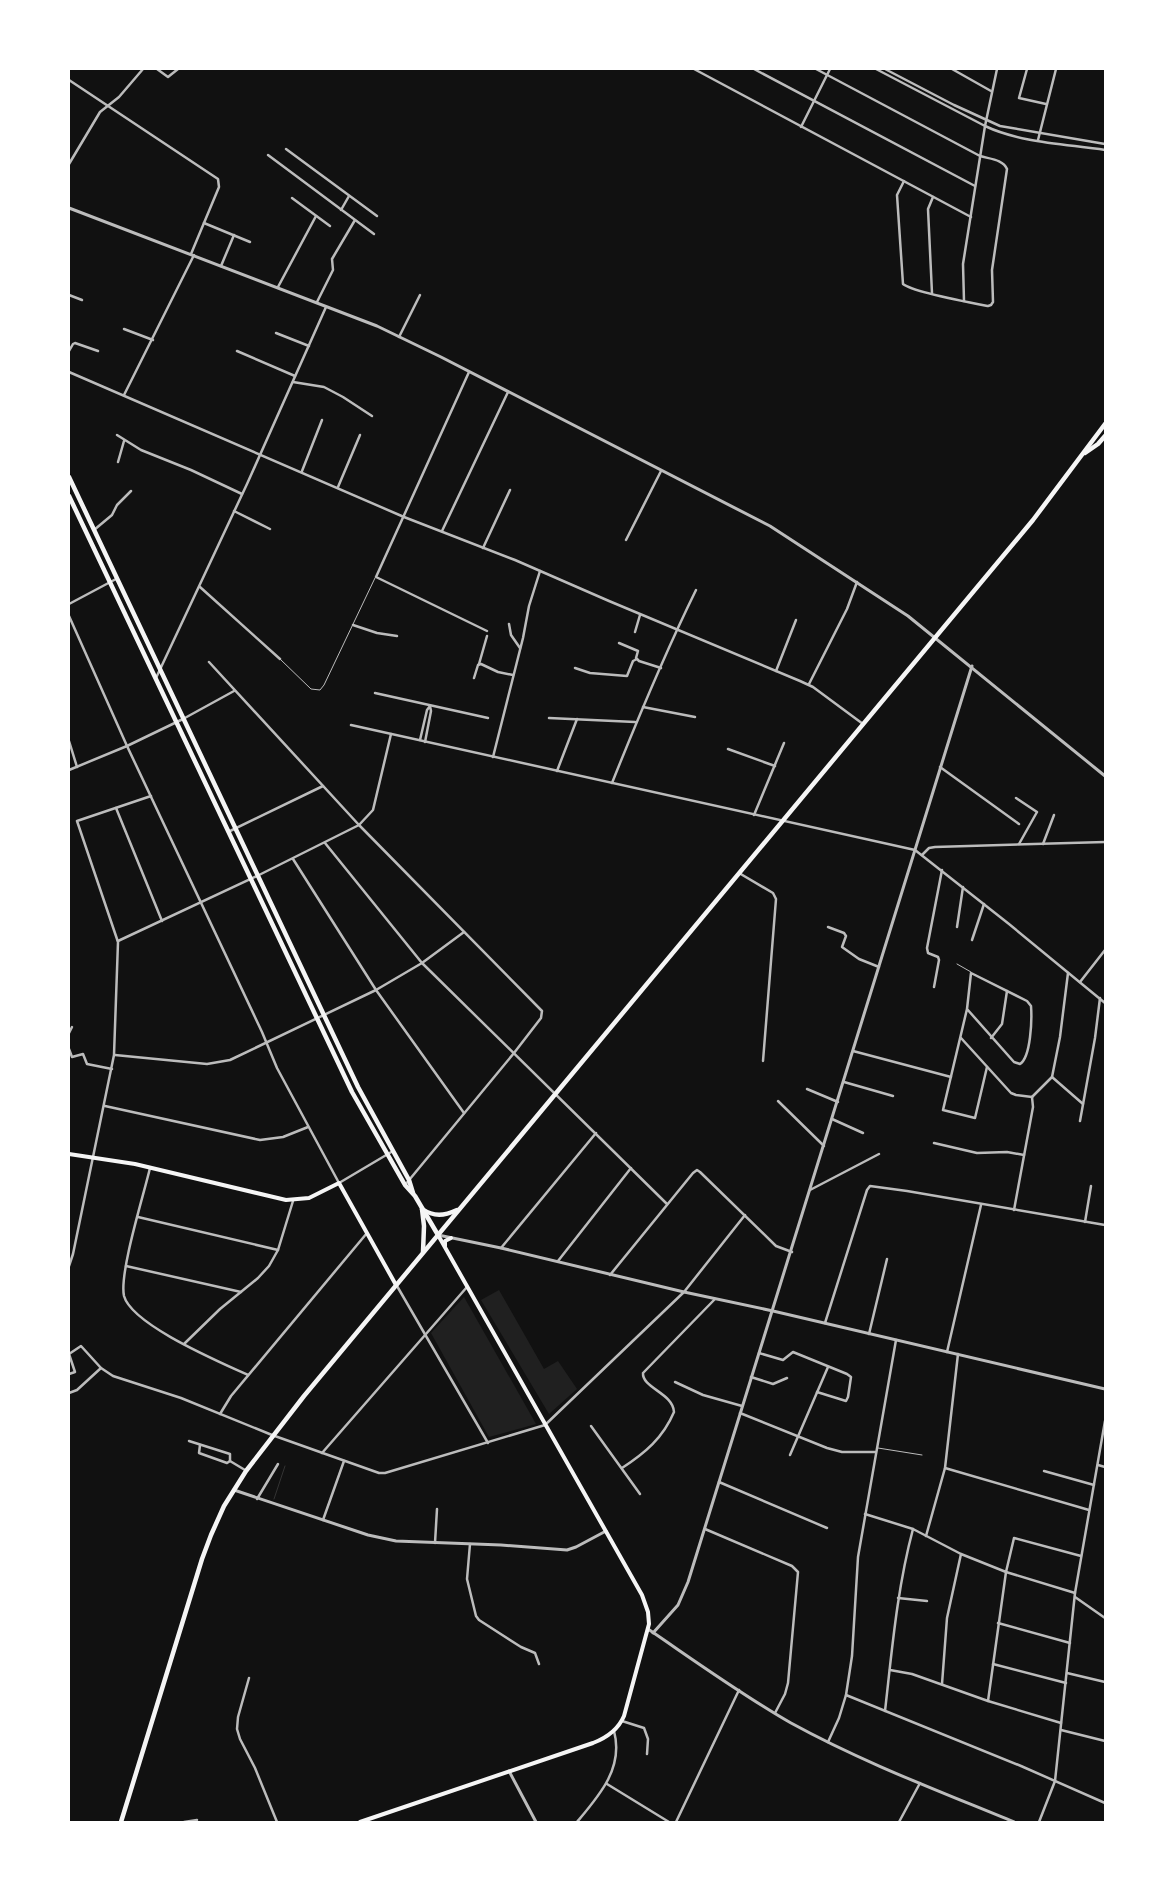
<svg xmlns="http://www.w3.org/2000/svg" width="1174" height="1891" font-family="Poppins,sans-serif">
	<rect width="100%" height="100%" fill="#111"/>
	<g fill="#202020">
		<path d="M499,1290L544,1369L558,1361L577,1389L549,1414L481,1300Z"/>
		<path d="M464,1297L536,1424L489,1437L431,1333Z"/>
	</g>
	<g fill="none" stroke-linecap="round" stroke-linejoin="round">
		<path stroke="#333" stroke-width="1" d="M274,1499L285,1466"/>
		<g stroke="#bcbcbc" stroke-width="1">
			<path d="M280,659L311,689L320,690L324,685L375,578"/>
			<path d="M957,964L971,972"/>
			<path d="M878,1448L922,1455"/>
		</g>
		<g stroke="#bcbcbc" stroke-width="2.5">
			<path d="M157,69L168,77L178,69"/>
			<path d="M694,69L971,217"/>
			<path d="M754,69L975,186"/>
			<path d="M816,69L980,156C989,159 1003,159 1007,169L992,270L993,302L991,305L988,306C972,303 913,292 903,284L897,195L904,181"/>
			<path d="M876,69L985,126C1021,143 1066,144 1105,150"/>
			<path d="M885,69L954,105L1000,126L1105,144"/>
			<path d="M952,69L991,91"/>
			<path d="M1027,69L1019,98L1046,104"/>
			<path d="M69,80L218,179L219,187L191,254"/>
			<path d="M801,127L830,69"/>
			<path d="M1038,140L1056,69"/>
			<path d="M286,149L377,216"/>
			<path d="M268,155L374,234"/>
			<path d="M69,164L100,112L119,97L143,69"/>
			<path d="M292,198L330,226"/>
			<path d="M341,210L349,196"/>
			<path d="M204,223L250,242"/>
			<path d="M221,266L234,235"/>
			<path d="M278,287L316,216"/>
			<path d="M932,293L928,209L933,197"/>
			<path d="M69,295L82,300"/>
			<path d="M964,301L963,264L985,126L997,69"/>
			<path d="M317,302L333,270L332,259L355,220"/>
			<path d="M124,329L153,340"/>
			<path d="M276,333L309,346"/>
			<path d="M399,337L420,295"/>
			<path d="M69,351L73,344L75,343L98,351"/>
			<path d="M237,351L295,376"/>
			<path d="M69,372L404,517L515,560L609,601L800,681L813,687L863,724"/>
			<path d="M469,372L376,577L487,631"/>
			<path d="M293,382L324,387L343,397L372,416"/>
			<path d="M124,395L194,255"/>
			<path d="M117,435L141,450L191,470L242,494"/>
			<path d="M118,462L124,441"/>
			<path d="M302,471L322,420"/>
			<path d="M338,487L360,435"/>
			<path d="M234,511L270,529"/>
			<path d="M94,530L112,515L117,505L131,491"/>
			<path d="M442,531L508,392"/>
			<path d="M626,540L661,471"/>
			<path d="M483,548L510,490"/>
			<path d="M200,587L280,659"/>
			<path d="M69,604L116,579"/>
			<path d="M69,616L127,746L262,1032L277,1068L339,1183L393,1151"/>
			<path d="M509,624L511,635L520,648"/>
			<path d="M353,625L377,633L397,636"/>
			<path d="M635,632L640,615"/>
			<path d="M619,643L638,651L636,658L639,661L661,668"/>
			<path d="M209,662L359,825L542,1011L541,1018L514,1053L405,1185"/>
			<path d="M479,664L487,636"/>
			<path d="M575,668L590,673L627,676L633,661L637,659"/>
			<path d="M776,671L796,620"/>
			<path d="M156,678L247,484L326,307"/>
			<path d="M474,678L478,665L481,664L498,672L513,675"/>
			<path d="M809,684L847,609L857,582"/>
			<path d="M375,693L488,718"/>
			<path d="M643,707L695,717"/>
			<path d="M549,718L635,722"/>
			<path d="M351,725L915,850L1009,924L1105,1003"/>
			<path d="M420,740L427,710L430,706L431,711L425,742"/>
			<path d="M69,741L77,767"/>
			<path d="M728,749L775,766"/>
			<path d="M493,757L523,638L529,606L540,571"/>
			<path d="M940,767L1019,824"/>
			<path d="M69,770L127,746L183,719L234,691"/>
			<path d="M557,771L577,719"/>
			<path d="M612,783C638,718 665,653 696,590"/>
			<path d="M1016,798L1037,812L1019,844"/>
			<path d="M116,808L162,921"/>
			<path d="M754,815L784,743"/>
			<path d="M228,832L323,786"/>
			<path d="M325,843L422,963L667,1204"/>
			<path d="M1043,844L1054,815"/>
			<path d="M922,855L929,848L935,847L1105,842"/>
			<path d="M293,859L376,990L464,1113"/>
			<path d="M739,873L773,893L776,899L763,1061"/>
			<path d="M828,927L844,933L846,936L842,947L859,959L879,967"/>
			<path d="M957,927L963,887"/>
			<path d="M972,940L984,904"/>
			<path d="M118,941L257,876L359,825L373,810L391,734"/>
			<path d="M1080,982L1105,950"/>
			<path d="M934,987L939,960L938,957L928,953L927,948L942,870"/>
			<path d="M967,1009L1014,1062L1020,1064C1031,1057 1032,1019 1031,1006L1027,1001L971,973L967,1009L943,1110L975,1118L987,1067"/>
			<path d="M69,1033L72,1027"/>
			<path d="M961,1038L1011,1093L1016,1095L1032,1097"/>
			<path d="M991,1038L1002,1024L1007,991"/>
			<path d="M69,1049L72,1057L83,1054L87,1064L112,1069"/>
			<path d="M853,1051L951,1077"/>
			<path d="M115,1055L207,1064L230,1060L376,990L422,963L464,932"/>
			<path d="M1052,1077L1083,1104"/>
			<path d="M844,1082L893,1096"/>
			<path d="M807,1089L838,1102"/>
			<path d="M1032,1097L1052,1077L1060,1037L1068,973"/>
			<path d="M778,1101L824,1146"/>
			<path d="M105,1106L260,1140L283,1137L308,1127"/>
			<path d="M832,1119L863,1133"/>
			<path d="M1080,1121L1095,1038L1100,998"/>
			<path d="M934,1143L977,1153L1007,1152L1024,1155"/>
			<path d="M150,1168C144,1194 119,1273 124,1296C132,1325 220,1362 248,1375"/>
			<path d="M810,1190L879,1154"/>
			<path d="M1014,1210L1033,1107L1032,1097"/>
			<path d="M138,1217L278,1250"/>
			<path d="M1085,1222L1091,1186"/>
			<path d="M501,1248L596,1133"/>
			<path d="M558,1261L631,1168"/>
			<path d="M69,1266L73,1254L114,1055L118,942L77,821L151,796"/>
			<path d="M126,1266L241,1292"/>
			<path d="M610,1275L693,1173L697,1170L700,1172L776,1246L792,1252"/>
			<path d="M397,1286L488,1443"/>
			<path d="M825,1323L867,1190L870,1186L907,1191L1105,1225"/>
			<path d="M869,1334L887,1259"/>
			<path d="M184,1344L220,1309L258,1278L269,1266L278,1250L293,1201"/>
			<path d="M947,1352L981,1205"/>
			<path d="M759,1353L783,1360L793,1352L847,1374L851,1377L848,1397L846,1401L817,1392"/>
			<path d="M69,1354L81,1346L101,1368L113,1376L181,1398L272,1435L379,1473H385L545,1425L684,1292L745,1215"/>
			<path d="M69,1354L75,1372L69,1374"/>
			<path d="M751,1377L773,1384L787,1378"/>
			<path d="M675,1382L703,1395L742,1406"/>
			<path d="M69,1393L77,1390L101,1368"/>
			<path d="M740,1413L827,1448L842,1452H875"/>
			<path d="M220,1414L231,1396L367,1233"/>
			<path d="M591,1426L640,1494"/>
			<path d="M189,1441L230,1454V1461L245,1470"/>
			<path d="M200,1445L199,1453L227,1463L230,1461"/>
			<path d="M322,1453L467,1287"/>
			<path d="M790,1455L828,1367"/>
			<path d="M1098,1465L1105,1467"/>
			<path d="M622,1468C645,1453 663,1438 674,1412C673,1393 642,1388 643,1373L715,1299"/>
			<path d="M945,1468L1089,1510"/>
			<path d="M1044,1471L1094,1485"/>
			<path d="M719,1482L827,1528"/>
			<path d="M257,1499L278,1464"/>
			<path d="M865,1514L913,1529L961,1554L1006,1572L1075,1593"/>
			<path d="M323,1520L344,1461"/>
			<path d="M705,1529L792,1566L798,1572L788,1683L785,1694L775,1713"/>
			<path d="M926,1536L945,1468L958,1354"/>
			<path d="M435,1543L437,1509"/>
			<path d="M470,1544L467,1579L476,1616L479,1620L521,1647L535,1653L539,1664"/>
			<path d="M1075,1597L1105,1618"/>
			<path d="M898,1598L927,1601"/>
			<path d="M998,1623L1070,1643"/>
			<path d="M993,1664L1066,1683"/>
			<path d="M890,1670L912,1674L988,1701L1061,1723"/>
			<path d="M1067,1673L1105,1682"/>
			<path d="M249,1678L238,1717L237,1729L240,1739L255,1768L277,1822"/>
			<path d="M942,1684L947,1618L961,1554"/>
			<path d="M846,1695L1021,1766L1105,1803"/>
			<path d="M988,1701L1006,1572L1014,1538L1081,1556"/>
			<path d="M885,1711C892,1650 897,1589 913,1529"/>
			<path d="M622,1721L644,1728L648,1739L647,1754"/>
			<path d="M1061,1730L1105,1741"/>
			<path d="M828,1742L839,1718L846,1695L852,1656L858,1557L896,1340"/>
			<path d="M607,1784L669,1822"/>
			<path d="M184,1822L197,1820"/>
			<path d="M577,1822C599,1796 624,1768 614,1731"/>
			<path d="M676,1822L739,1690"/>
			<path d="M899,1822L920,1783"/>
			<path d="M1039,1822L1055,1781L1075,1593L1105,1421"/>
		</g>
		<g stroke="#bcbcbc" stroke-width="3">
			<path d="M69,208L377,326L441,357L770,526L908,616L1105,776"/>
			<path d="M438,1235L501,1248L684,1292L773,1311L1105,1389"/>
			<path d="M234,1490L368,1535L396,1541L501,1545L567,1550L576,1547L606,1531"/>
			<path d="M648,1629C695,1661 742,1695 791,1723C862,1762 939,1791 1014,1822"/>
			<path d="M653,1633L678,1605L688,1582L972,666"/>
			<path d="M509,1771L536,1822"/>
		</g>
		<g stroke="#f5f5f5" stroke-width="4">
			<path d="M69,1154L135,1164L286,1200L309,1198L339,1183L396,1285"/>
			<path d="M445,1246V1241L451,1238"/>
			<path d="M360,1822L593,1743C606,1738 618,1730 624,1716L649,1624L648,1612L642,1595L438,1235"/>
		</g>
		<g stroke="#f5f5f5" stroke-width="4.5">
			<path d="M69,477L358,1087L409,1180L413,1193"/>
			<path d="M69,496L352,1092L405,1185L415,1196L438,1235"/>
		</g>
		<g stroke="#f5f5f5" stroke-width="4.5">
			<path d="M1085,453L1098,444L1105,436"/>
			<path d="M422,1209L424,1226L423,1252"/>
			<path d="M422,1209C434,1217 444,1216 457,1210"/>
			<path d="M121,1822L202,1559L211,1535L224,1506L246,1471L304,1396L1033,520L1105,424"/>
		</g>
	</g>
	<rect width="1174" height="1891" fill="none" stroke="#ffffff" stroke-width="140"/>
</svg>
